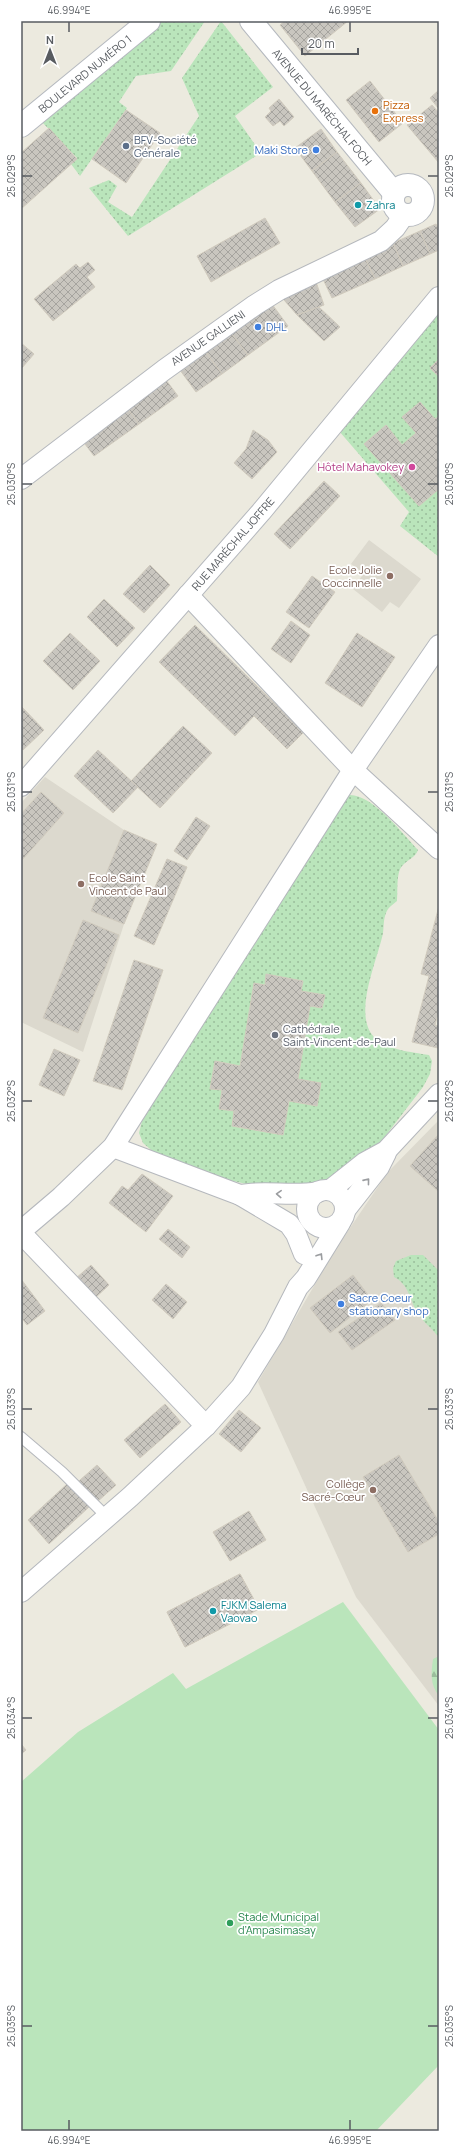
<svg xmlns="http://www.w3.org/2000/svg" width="460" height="2152" font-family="Manrope,sans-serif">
	<defs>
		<pattern id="grass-dots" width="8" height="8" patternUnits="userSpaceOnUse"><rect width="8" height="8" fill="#bae5bb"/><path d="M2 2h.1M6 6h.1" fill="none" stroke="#9abd9b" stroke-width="1.8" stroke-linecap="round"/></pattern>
		<pattern id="forest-firs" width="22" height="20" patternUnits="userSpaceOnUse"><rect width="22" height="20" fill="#bae5bb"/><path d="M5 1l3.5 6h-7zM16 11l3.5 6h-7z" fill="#9abd9b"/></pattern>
		<pattern id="building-cross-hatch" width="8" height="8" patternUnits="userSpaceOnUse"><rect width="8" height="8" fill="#c9c6bf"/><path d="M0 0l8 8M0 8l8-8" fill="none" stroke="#a6a49f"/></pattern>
	</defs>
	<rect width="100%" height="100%" fill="#eceadf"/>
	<g fill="#dcd9ce">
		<path d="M369,540L421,579L399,608L390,602L382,612L353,589L364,573L351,564Z"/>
		<path d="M45,777L124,830L157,844L124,924L83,1052L21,1022V803Z"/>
		<path d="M439,1120V1706L356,1597L258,1382L335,1250L388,1172Z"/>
	</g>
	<g fill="url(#grass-dots)">
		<path d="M161,21H205L171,71L136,76L119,102L127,108L80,176L71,164L77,158L39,119Z"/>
		<path d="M221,21L273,87L235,116L261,153L128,236L89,188L109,180L117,186L108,202L132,217L199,116L182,78Z"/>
		<path d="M439,312V557L400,526L409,512L339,431Z"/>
		<path d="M350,795C373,795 403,834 418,850C415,858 408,859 402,866C396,873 398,891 397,901C394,904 390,906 388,909C383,917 384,925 383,933C378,959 352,1014 374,1037C387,1050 411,1052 429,1055L432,1061L430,1074L423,1087L380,1143L334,1178L309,1185L261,1187L219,1178L157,1155L143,1143L139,1133L142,1121L339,804Z"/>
		<path d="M411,1255H423L439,1271V1338C433,1329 424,1323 418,1314C410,1301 409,1284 394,1277L393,1268L396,1261Z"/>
	</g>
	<path fill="url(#forest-firs)" d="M439,1656V1696C430,1685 431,1673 433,1659Z"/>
	<path fill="#bae5bb" d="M343,1602L439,1730V2065L376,2131H21V1782L78,1732L173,1673L186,1689Z"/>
	<g fill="url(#building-cross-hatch)" stroke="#d1cbbe">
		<path d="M285,21H348L305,56L280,25Z"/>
		<path d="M370,81L403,123L379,142L346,100Z"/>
		<path d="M439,90V109L430,98Z"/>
		<path d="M279,99L294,117L284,126L280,121L273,126L265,117L271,111L269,108Z"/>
		<path d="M432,105L439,113V163L407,125Z"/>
		<path d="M126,110L160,133L126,183L92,159Z"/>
		<path d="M49,128L77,159L21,209V153Z"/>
		<path d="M321,129L337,152L312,171L295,148Z"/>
		<path d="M337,152L361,183L335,202L312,171Z"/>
		<path d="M361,183L380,209L355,227L335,202Z"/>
		<path d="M265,218L280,243L211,282L197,256Z"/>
		<path d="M436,224L439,230V250L430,254L420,231Z"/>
		<path d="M420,231L430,254L403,266L393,243Z"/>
		<path d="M393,243L403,266L375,279L364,256Z"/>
		<path d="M364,256L375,279L332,298L321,275Z"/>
		<path d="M88,262L95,270L87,277L95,287L53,321L34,299L76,264L80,268Z"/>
		<path d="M315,279L324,305L297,315L278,293Z"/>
		<path d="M269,300L288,326L248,355L228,329Z"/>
		<path d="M319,307L340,327L324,341L297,315Z"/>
		<path d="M228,329L248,355L222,374L202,347Z"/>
		<path d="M21,343L34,354L21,369Z"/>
		<path d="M202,347L222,374L196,392L177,366Z"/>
		<path d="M439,359V377L430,368Z"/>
		<path d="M163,376L178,396L139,424L124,404Z"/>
		<path d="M420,402L435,419L439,416V489L419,506L364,444L386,425L402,445L416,433L402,417Z"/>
		<path d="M124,404L139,424L94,456L79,436Z"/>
		<path d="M253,430L268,440L277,452L252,479L234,463L246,449Z"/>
		<path d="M324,481L340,496L290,549L274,534Z"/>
		<path d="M150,565L170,585L144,613L123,594Z"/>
		<path d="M312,576L335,592L309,628L286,612Z"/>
		<path d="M104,599L135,628L117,647L87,617Z"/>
		<path d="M291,621L310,635L291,663L271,649Z"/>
		<path d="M195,625L304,732L287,749L254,716L235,736L159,662Z"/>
		<path d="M70,633L100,661L73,690L43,661Z"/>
		<path d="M357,633L395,657L362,707L325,683Z"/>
		<path d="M21,706L44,730L23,750L21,748Z"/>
		<path d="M183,726L212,753L160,808L131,781Z"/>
		<path d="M98,750L138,787L113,813L74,776Z"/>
		<path d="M41,792L64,813L22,860L21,814Z"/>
		<path d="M196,817L210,826L187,860L174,851Z"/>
		<path d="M124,830L157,844L124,924L91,911Z"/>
		<path d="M167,859L187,867L154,945L134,936Z"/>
		<path d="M439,906V1010L435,1025L439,1026L438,1048L412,1042L429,976L421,974Z"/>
		<path d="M83,920L119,935L78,1033L43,1018Z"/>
		<path d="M134,960L163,970L122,1090L93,1081Z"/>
		<path d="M266,974L303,981L301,991L325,995L322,1008L310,1006L298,1079L321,1083L317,1106L289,1101L283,1135L232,1126L234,1111L219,1109L222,1090L210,1089L215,1061L240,1066L254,983L265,985Z"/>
		<path d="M54,1049L80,1060L64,1096L39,1085Z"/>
		<path d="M438,1135L439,1137V1192L410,1166Z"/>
		<path d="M142,1174L173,1196L146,1232L109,1203L122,1186L128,1190Z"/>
		<path d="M168,1229L190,1247L182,1258L159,1239Z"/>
		<path d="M91,1265L109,1285L94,1299L75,1279Z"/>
		<path d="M353,1275L372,1300L330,1333L310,1308Z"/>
		<path d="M21,1279L45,1311L27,1325L21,1317Z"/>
		<path d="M166,1284L187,1302L173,1319L152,1300Z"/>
		<path d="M381,1303L395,1320L352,1350L338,1332Z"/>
		<path d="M165,1404L181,1422L140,1458L124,1440Z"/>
		<path d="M239,1410L261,1428L241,1452L219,1434Z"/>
		<path d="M399,1455L439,1522V1534L408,1552L363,1477Z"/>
		<path d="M97,1465L116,1485L97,1502L79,1481Z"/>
		<path d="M67,1484L89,1507L49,1544L28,1520Z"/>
		<path d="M249,1511L266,1540L230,1561L213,1532Z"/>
		<path d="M240,1574L259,1609L185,1647L167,1612Z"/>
		<path d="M240,1574L259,1609L185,1647L167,1612Z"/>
		<path d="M21,1744L26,1750L21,1754Z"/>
	</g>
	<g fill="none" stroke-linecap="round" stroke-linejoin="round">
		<defs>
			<path id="service" d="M21,1437L62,1472L106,1516"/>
			<g id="minor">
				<path d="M21,479L164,370L255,305L279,290L381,241L395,228L404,215"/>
				<path d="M188,595L353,770L439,849"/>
				<path d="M21,786L261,512L439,297"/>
				<path d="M113,1147L240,1195L289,1224L296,1234L304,1254"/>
				<circle cx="326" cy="1209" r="19"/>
				<path d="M330,1190L364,1163L386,1151L439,1094"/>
				<path d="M240,1195C266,1190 292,1197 318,1192"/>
				<path d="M346,1209L379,1167L386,1153"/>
				<path d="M21,1231L61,1197L113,1147L353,770L439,645"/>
				<path d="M21,1233L206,1426"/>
				<path d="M21,1592L130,1497L206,1426L241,1387L274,1334L298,1287L306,1278L340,1223"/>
			</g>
			<g id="secondary">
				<path d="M251,21L394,193"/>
				<path d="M21,126L149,21"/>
				<circle cx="408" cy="200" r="15"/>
			</g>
		</defs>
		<use href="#service" stroke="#b5b8bd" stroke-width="12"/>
		<use href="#minor" stroke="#b5b8bd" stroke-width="22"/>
		<use href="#secondary" stroke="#b5b9bf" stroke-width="24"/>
		<use href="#service" stroke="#fff" stroke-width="10"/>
		<use href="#minor" stroke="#fff" stroke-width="20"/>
		<use href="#secondary" stroke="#fff" stroke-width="22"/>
	</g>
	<defs><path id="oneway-chevron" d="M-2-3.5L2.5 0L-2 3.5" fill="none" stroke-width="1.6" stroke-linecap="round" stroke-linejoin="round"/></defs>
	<g stroke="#9b9da0">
		<use href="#oneway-chevron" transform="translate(367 1181) rotate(-51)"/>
		<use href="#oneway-chevron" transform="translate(279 1194) rotate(-177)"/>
		<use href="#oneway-chevron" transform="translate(320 1256) rotate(-58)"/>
	</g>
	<path fill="none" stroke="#585c61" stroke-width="1.5" d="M69,22V32M350,22V32M22,176H32M428,176H438M22,484H32M428,484H438M22,792H32M428,792H438M22,1101H32M428,1101H438M22,1409H32M428,1409H438M22,1718H32M428,1718H438M22,2026H32M428,2026H438M69,2120V2130M350,2120V2130"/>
	<circle fill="#e8710a" stroke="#fff" stroke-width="1.5" cx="375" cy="111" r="4"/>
	<circle fill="#5c6f8a" stroke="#fff" stroke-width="1.5" cx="126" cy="146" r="4"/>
	<g fill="#3f7fe0" stroke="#fff" stroke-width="1.5">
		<circle cx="316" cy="150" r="4"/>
		<circle cx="258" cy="327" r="4"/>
		<circle cx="341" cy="1304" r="4"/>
	</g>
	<g fill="#0f9aa8" stroke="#fff" stroke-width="1.5">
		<circle cx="358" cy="205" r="4"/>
		<circle cx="213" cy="1611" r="4"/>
	</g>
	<circle fill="#d1479c" stroke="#fff" stroke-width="1.5" cx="412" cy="467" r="4"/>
	<g fill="#8d6e63" stroke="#fff" stroke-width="1.5">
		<circle cx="390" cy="576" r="4"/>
		<circle cx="81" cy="884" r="4"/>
		<circle cx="373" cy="1490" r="4"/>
	</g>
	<circle fill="#6b7280" stroke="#fff" stroke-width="1.5" cx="275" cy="1035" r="4"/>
	<circle fill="#2e9e5b" stroke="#fff" stroke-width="1.5" cx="230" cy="1923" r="4"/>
	<g text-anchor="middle" stroke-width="3.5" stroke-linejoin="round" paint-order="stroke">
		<g font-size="11" fill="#585c61" stroke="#fff">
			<text transform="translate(85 74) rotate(-39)" y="4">BOULEVARD NUMÉRO 1</text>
			<text transform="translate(322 107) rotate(50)" y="4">AVENUE DU MARÉCHAL FOCH</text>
			<text transform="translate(208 338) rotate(-35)" y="4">AVENUE GALLIENI</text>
			<text transform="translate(233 544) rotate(-49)" y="4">RUE MARÉCHAL JOFFRE</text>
		</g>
		<g font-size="11" fill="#c56008" stroke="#fff" text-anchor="start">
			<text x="383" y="109">Pizza<tspan x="383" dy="13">Express</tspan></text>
		</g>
		<g font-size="11" fill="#4e5e75" stroke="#fff" text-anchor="start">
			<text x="134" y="144">BFV-Société<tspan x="134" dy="13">Générale</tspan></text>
		</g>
		<g font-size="11" fill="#366cbe" stroke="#fff" text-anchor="start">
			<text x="308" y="154" text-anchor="end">Maki Store</text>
			<text x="266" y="331">DHL</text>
			<text x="349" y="1302">Sacre Coeur<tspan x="349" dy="13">stationary shop</tspan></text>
		</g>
		<g font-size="11" fill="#0d838f" stroke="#fff" text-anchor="start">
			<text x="366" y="209">Zahra</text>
			<text x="221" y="1609">FJKM Salema<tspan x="221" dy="13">Vaovao</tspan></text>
		</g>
		<g font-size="11" fill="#b23c85" stroke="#fff" text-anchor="end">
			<text x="404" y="471">Hôtel Mahavokey</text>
		</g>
		<g font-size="11" fill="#785e54" stroke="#fff" text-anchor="end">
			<text x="382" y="574">Ecole Jolie<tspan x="382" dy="13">Coccinnelle</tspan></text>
			<text x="89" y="882" text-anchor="start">Ecole Saint<tspan x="89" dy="13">Vincent de Paul</tspan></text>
			<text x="365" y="1488">Collège<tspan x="365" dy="13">Sacré-Cœur</tspan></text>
		</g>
		<g font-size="11" fill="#5b616d" stroke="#fff" text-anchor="start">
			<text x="283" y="1033">Cathédrale<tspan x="283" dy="13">Saint-Vincent-de-Paul</tspan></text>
		</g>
		<g font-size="11" fill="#27864d" stroke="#fff" text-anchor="start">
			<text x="238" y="1921">Stade Municipal<tspan x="238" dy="13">d’Ampasimasay</tspan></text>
		</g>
	</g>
	<rect width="460" height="2152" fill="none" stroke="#ffffff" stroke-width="44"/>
	<g transform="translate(50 50)" stroke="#ffffff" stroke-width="3" paint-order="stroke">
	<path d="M0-3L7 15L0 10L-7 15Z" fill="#585c61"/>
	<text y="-6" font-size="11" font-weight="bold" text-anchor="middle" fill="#585c61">N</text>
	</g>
	<path d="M302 48v6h56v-6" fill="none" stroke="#585c61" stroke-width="2"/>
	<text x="308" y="48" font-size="12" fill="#585c61" stroke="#ffffff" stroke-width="3" paint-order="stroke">20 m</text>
	<rect x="22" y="22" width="416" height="2108" fill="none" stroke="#585c61" stroke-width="1.5"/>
	<g font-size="10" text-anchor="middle" fill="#585c61">
		<text x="69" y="14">46.994°E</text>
		<text x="350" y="14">46.995°E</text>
		<text transform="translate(11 176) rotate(-90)" y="4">25.029°S</text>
		<text transform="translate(449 176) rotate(-90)" y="4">25.029°S</text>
		<text transform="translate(11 484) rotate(-90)" y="4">25.030°S</text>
		<text transform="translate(449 484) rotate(-90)" y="4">25.030°S</text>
		<text transform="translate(11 792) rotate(-90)" y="4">25.031°S</text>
		<text transform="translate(449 792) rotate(-90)" y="4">25.031°S</text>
		<text transform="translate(11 1101) rotate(-90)" y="4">25.032°S</text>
		<text transform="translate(449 1101) rotate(-90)" y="4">25.032°S</text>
		<text transform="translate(11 1409) rotate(-90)" y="4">25.033°S</text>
		<text transform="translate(449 1409) rotate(-90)" y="4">25.033°S</text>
		<text transform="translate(11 1718) rotate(-90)" y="4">25.034°S</text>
		<text transform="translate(449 1718) rotate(-90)" y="4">25.034°S</text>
		<text transform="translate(11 2026) rotate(-90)" y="4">25.035°S</text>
		<text transform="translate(449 2026) rotate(-90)" y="4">25.035°S</text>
		<text x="69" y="2144">46.994°E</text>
		<text x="350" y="2144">46.995°E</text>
	</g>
</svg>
